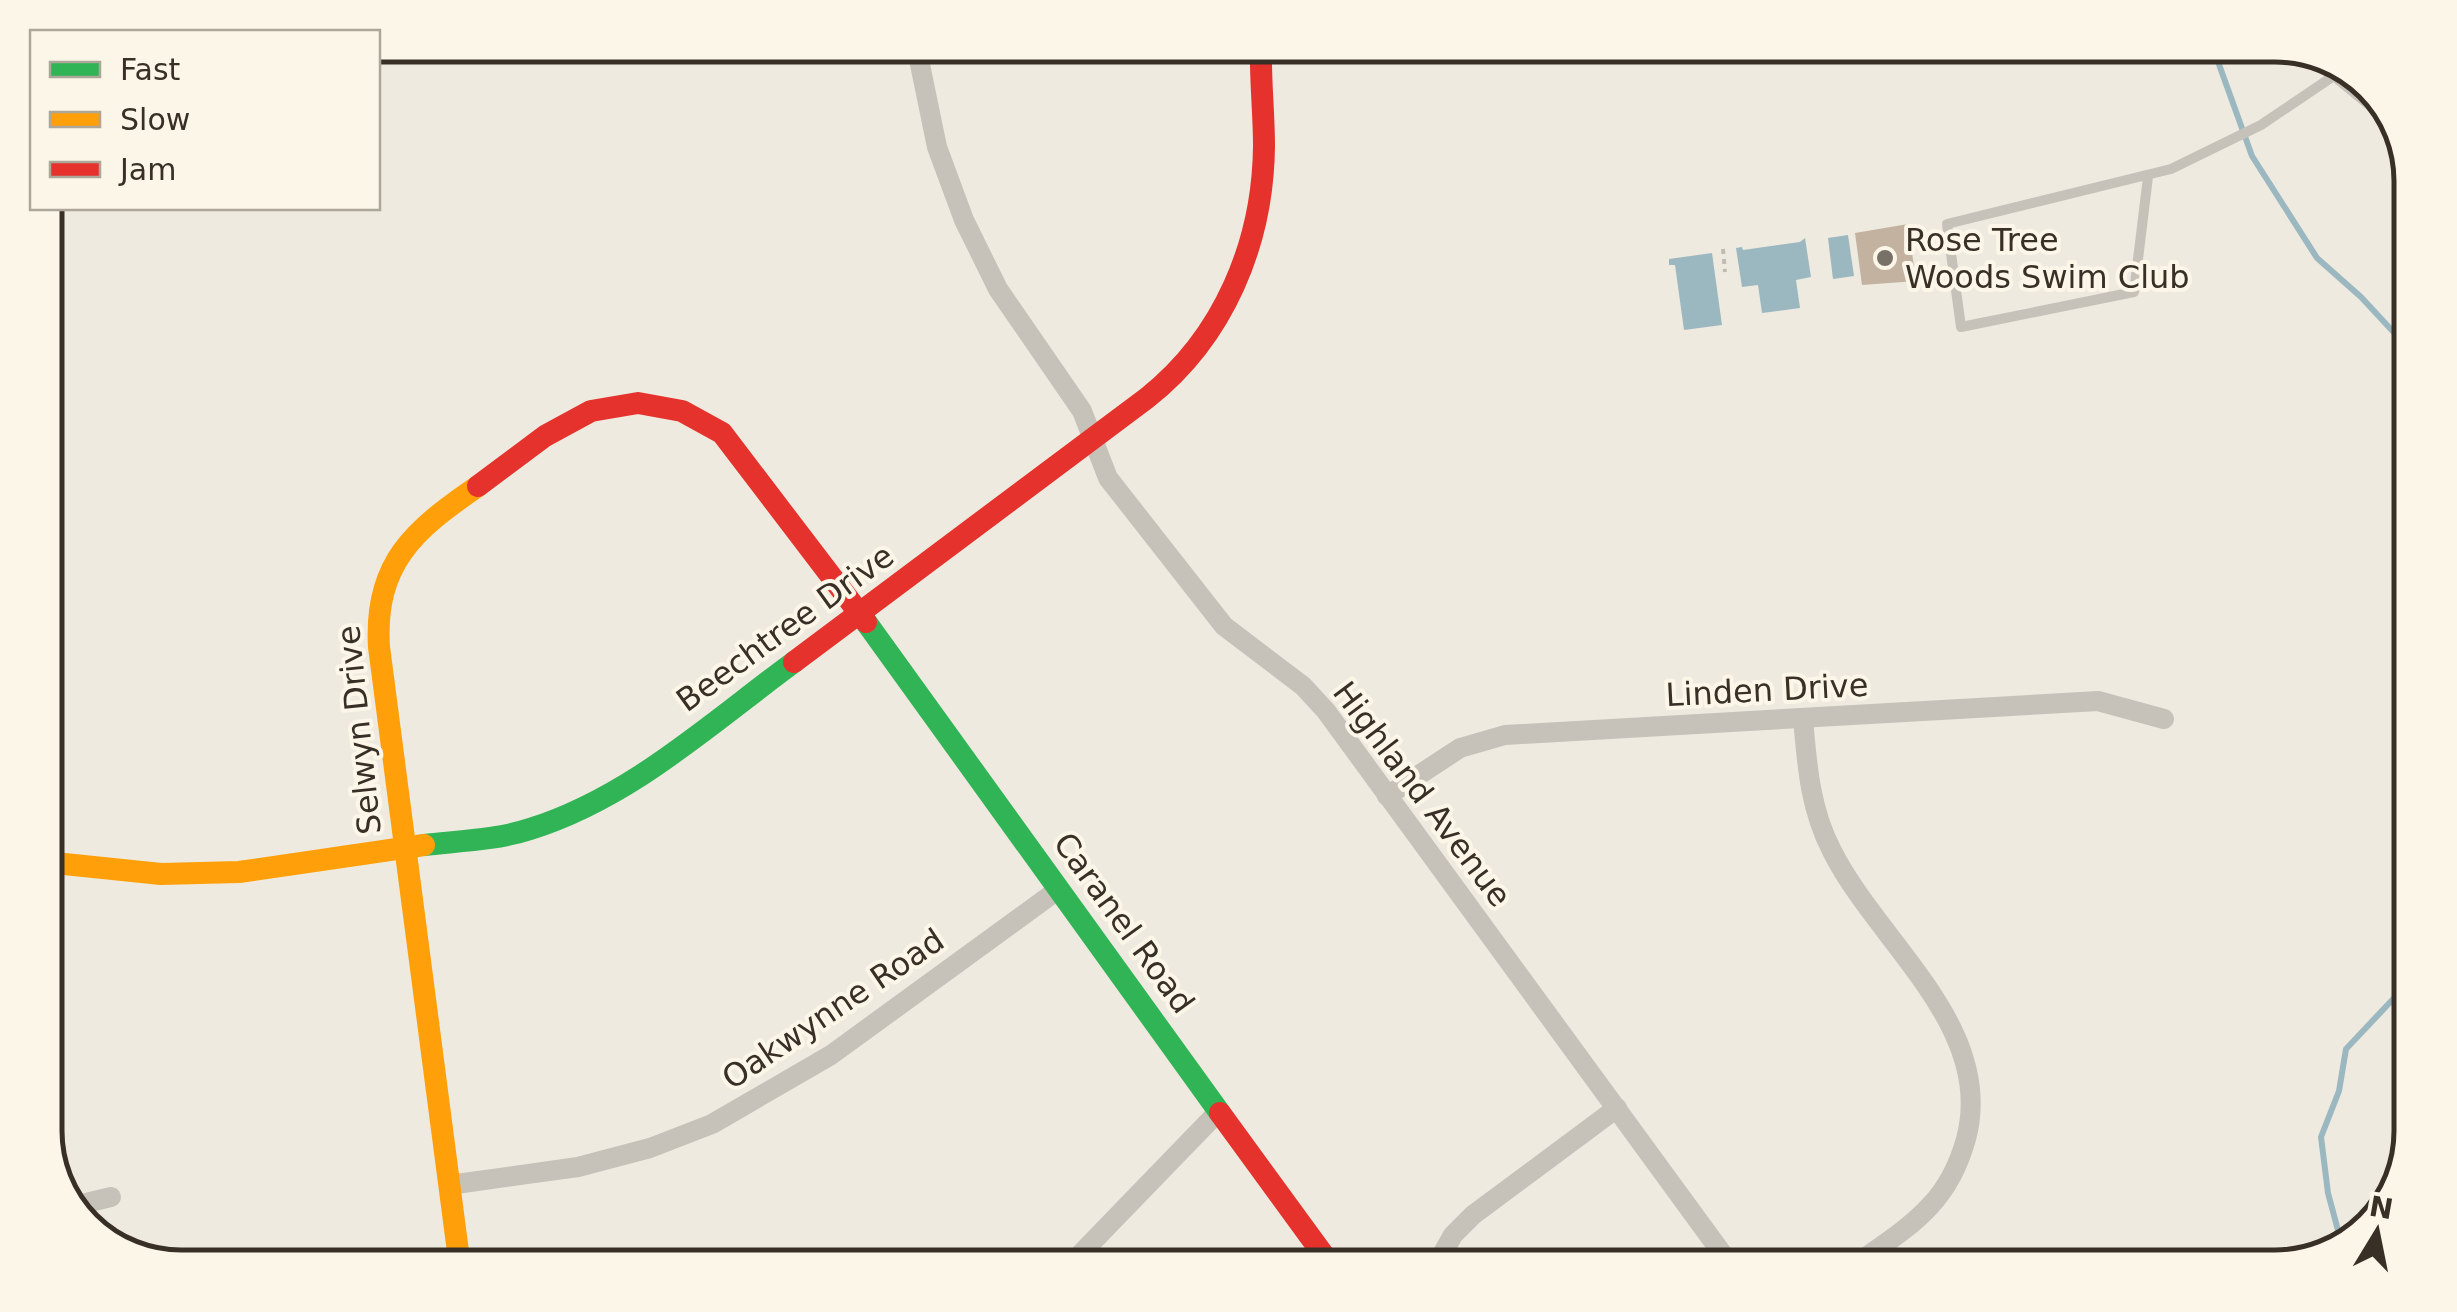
<svg xmlns="http://www.w3.org/2000/svg" width="2457" height="1312" font-family="'DejaVu Sans',sans-serif">
	<rect width="100%" height="100%" fill="#eeeae0"/>
	<g fill="#9bb8c0">
		<path d="M1848,235L1854,276L1833,279L1828,238Z"/>
		<path d="M1805,238L1811,277L1796,280L1800,308L1762,313L1758,285L1742,287L1736,248L1742,247L1743,250L1800,242Z"/>
		<path d="M1712,253L1722,325L1684,330L1675,265H1669V259Z"/>
	</g>
	<g fill="none" stroke-linecap="round" stroke-linejoin="round">
		<g stroke="#9bb8c0" stroke-width="6">
			<path d="M2212,45L2252,156L2317,258L2361,297L2412,352"/>
			<path d="M2343,1249L2328,1193L2321,1137L2339,1091L2346,1049L2412,979"/>
		</g>
	</g>
	<path fill="#c3b2a0" d="M1908,224L1916,281L1862,285L1855,233Z"/>
	<g fill="none" stroke-linecap="round" stroke-linejoin="round">
		<path stroke="#c0bbb1" stroke-width="4" stroke-dasharray="5 5" stroke-linecap="butt" d="M1723,249L1725,272"/>
		<path stroke="#c7c2b9" stroke-width="10" d="M2148,177L2134,292L1961,327L1947,224L2171,169L2261,125L2338,73"/>
		<g stroke="#c7c2b9" stroke-width="20">
			<path d="M916,45L937,147L964,220L998,289L1082,411L1108,478L1224,626L1303,686L1326,711L1732,1267"/>
			<path d="M1796,45H1808"/>
			<path d="M2331,58L2338,73L2394,119"/>
			<path d="M45,422L54,419"/>
			<path d="M1803,718C1807,765 1810,809 1832,851C1878,943 1996,1027 1966,1139C1959,1164 1948,1187 1930,1206C1908,1230 1878,1248 1852,1267"/>
			<path d="M1387,796L1460,748L1505,735L2098,701L2164,719"/>
			<path d="M449,1185L578,1167L650,1148L712,1124L831,1055L1059,889"/>
			<path d="M69,1207L111,1197"/>
			<path d="M1068,1267L1219,1111"/>
			<path d="M1435,1267L1453,1235L1473,1215L1617,1108"/>
		</g>
		<g stroke="#30b455" stroke-width="22">
			<path d="M866,622L1220,1113"/>
			<path d="M424,845C459,841 497,840 530,829C630,798 711,723 794,662"/>
		</g>
		<g stroke="#ff9f0a" stroke-width="22">
			<path d="M45,862L161,874L239,872L424,845"/>
			<path d="M460,1267L379,647C374,563 414,530 478,486"/>
		</g>
		<g stroke="#e5322d" stroke-width="22">
			<path d="M478,486L545,436L591,411L638,403L682,411L722,433L866,622"/>
			<path d="M794,662L1147,398C1224,337 1263,243 1264,146C1264,112 1260,79 1261,45"/>
			<path d="M1220,1113L1325,1257L1338,1267"/>
		</g>
	</g>
	<circle fill="#787168" stroke="#fbf6e7" stroke-width="4" cx="1885" cy="258" r="10"/>
	<g text-anchor="middle" stroke-width="8" stroke-linejoin="round" paint-order="stroke">
		<g font-size="32" fill="#383027" stroke="#fbf6e7" text-anchor="start">
			<text x="1905" y="251">Rose Tree<tspan x="1905" dy="37">Woods Swim Club</tspan></text>
		</g>
		<g font-size="32" fill="#383027" stroke="#fbf6e7">
			<text transform="translate(785 628) rotate(-36)" y="11">Beechtree Drive</text>
			<text transform="translate(1767 690) rotate(-3)" y="11">Linden Drive</text>
			<text transform="translate(359 730) rotate(-96)" y="11">Selwyn Drive</text>
			<text transform="translate(1422 794) rotate(53)" y="11">Highland Avenue</text>
			<text transform="translate(1124 923) rotate(54)" y="11">Caranel Road</text>
			<text transform="translate(833 1009) rotate(-34)" y="11">Oakwynne Road</text>
		</g>
	</g>
	<path d="M0 0H2457V1312H0ZM181 62H2275A119 119 0 0 1 2394 181V1131A119 119 0 0 1 2275 1250H181A119 119 0 0 1 62 1131V181A119 119 0 0 1 181 62Z" fill="#fbf6e7" fill-rule="evenodd"/>
	<path fill="none" stroke="#383027" stroke-width="5" d="M181 62H2275A119 119 0 0 1 2394 181V1131A119 119 0 0 1 2275 1250H181A119 119 0 0 1 62 1131V181A119 119 0 0 1 181 62Z"/>
	<rect x="30" y="30" width="350" height="180" fill="#fbf6e7" stroke="#ada79a" stroke-width="2.5"/>
	<rect x="50" y="62" width="50" height="15" fill="#30b455" stroke="#ada79a" stroke-width="2.5"/>
	<text x="120" y="80" font-size="30" fill="#383027">Fast</text>
	<rect x="50" y="112" width="50" height="15" fill="#ff9f0a" stroke="#ada79a" stroke-width="2.5"/>
	<text x="120" y="130" font-size="30" fill="#383027">Slow</text>
	<rect x="50" y="162" width="50" height="15" fill="#e5322d" stroke="#ada79a" stroke-width="2.5"/>
	<text x="120" y="180" font-size="30" fill="#383027">Jam</text>
	<g transform="translate(2377 1232) rotate(10)" stroke="#fbf6e7" stroke-width="8" paint-order="stroke">
	<path d="M0-8L18 38L0 25L-18 38Z" fill="#383027"/>
	<text y="-15" font-size="28" font-weight="bold" text-anchor="middle" fill="#383027">N</text>
	</g>
</svg>
